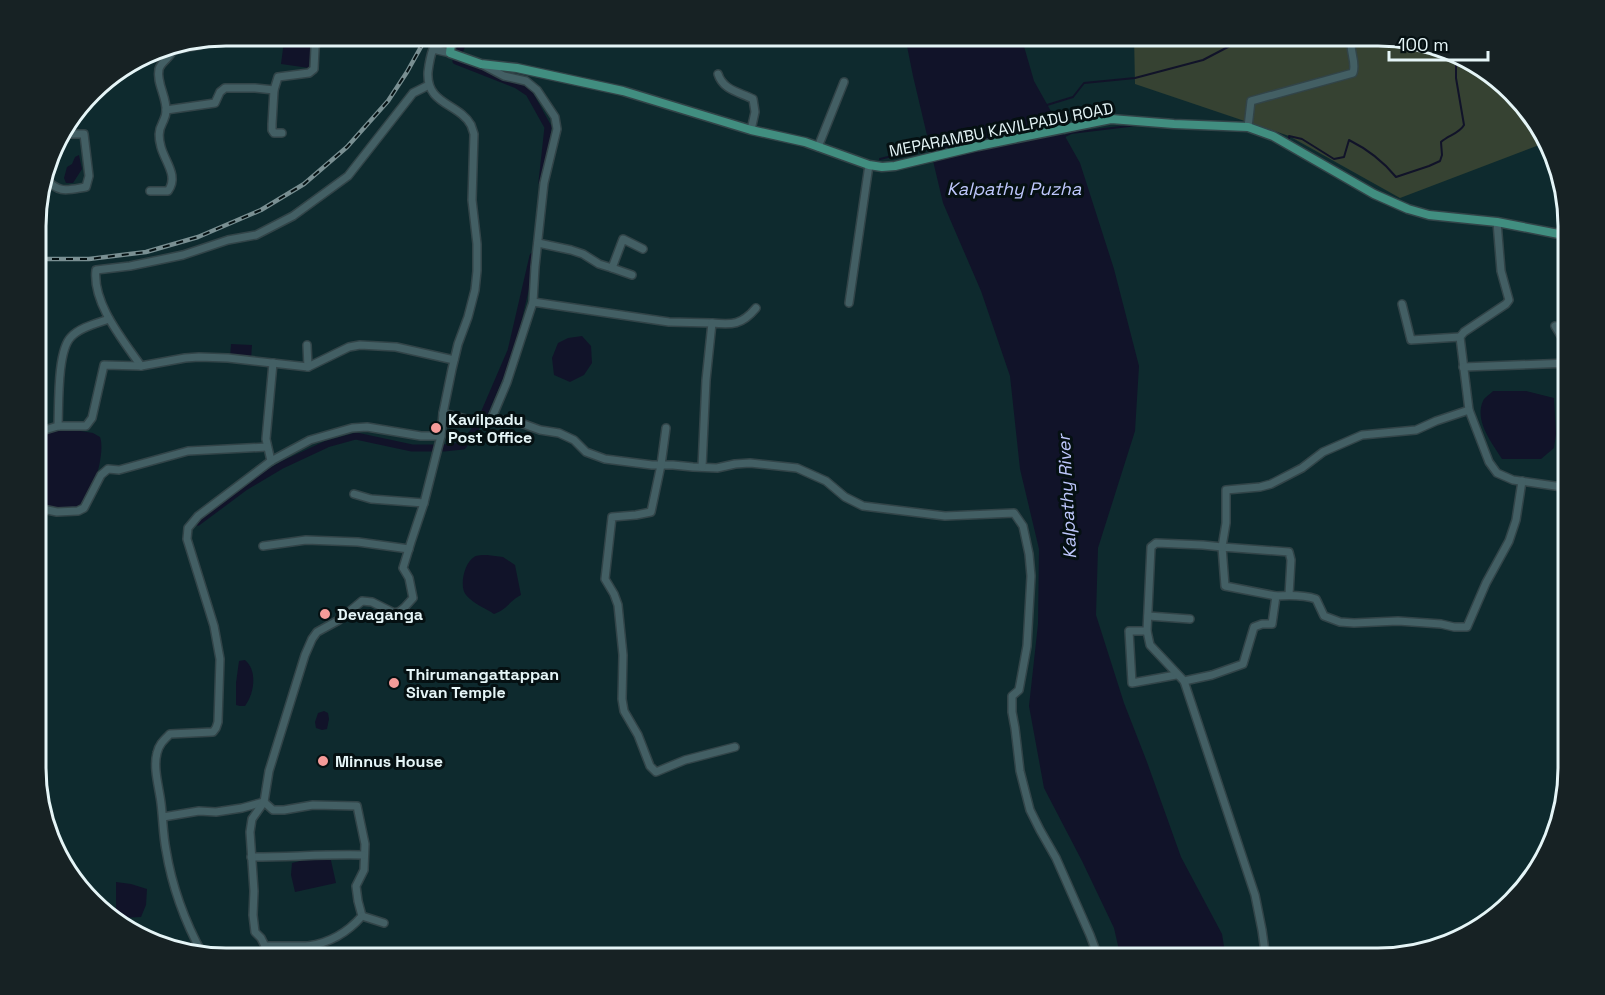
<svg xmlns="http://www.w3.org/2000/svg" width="1605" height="995" font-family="'Space Grotesk',sans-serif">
	<rect width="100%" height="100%" fill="#0e2a2e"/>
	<rect fill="#0d353a" x="233" y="954" width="30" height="5"/>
	<path fill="#364232" d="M1134,36H1378L1439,46L1484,68L1543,131L1547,142L1400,198L1289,136L1135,84Z"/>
	<g fill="#111329">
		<path d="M905,36H1021L1034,81L1080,163L1114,269L1139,366L1135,431L1098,548L1096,615L1124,703L1147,762L1181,857L1222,934L1226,959H1121L1114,928L1082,861L1044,788L1029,706L1038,624L1039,549L1020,469L1010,376L981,291L943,203L913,76Z"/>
		<path d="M284,41L311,46L309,68L281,64Z"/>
		<path d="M79,155L82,169L73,183H66L64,178L67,167L72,164L75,157Z"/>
		<path d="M582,336L591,346L592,363L584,375L570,382L554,375L552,358L558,343L568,338Z"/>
		<path d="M231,344L252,345L251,359L230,358Z"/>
		<path d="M1493,391H1526L1554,398L1556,434L1554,448L1541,459H1502C1492,443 1474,421 1483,401C1484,398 1490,394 1493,391Z"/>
		<path d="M68,429L93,433L100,437C106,453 92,504 75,509C64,512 49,506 38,504V435L56,430Z"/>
		<path d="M487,555L503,557L515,565L521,595C509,601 509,608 494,614C485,608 474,604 466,595C459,587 464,563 474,557C477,555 483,555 487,555Z"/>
		<path d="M245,660C258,671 254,694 245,706H240L236,705V683L239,661Z"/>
		<path d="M324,711L328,713L329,719L327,729L322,730L316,728L315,722L318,713Z"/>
		<path d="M330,856L336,883L295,892L291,875L292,863L312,858Z"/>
		<path d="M116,882L131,884L147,889L146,905L141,917L123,918L116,914Z"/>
	</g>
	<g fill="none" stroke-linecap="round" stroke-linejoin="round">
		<g stroke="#111329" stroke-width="2">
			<path d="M1047,105L1073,97L1084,83L1135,78L1203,60L1249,36"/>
			<path d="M1063,137L1071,133L1137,125"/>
			<path d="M1289,142V136L1302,139L1334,159L1344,157L1349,140C1367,149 1383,161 1396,177L1429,166L1440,161L1442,155L1441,142C1448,135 1459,134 1464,125L1456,78V62L1467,60"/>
			<path d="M880,159L932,146"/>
		</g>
		<g stroke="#111329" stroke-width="7">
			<path d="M465,36L456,61L517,85L529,93L548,127L542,182"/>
			<path d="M483,416L511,351L533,256"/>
			<path d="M198,522L245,487L282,465L327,444L356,436L412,448H444L463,446L476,428"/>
		</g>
		<defs>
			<g id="minor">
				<path d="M402,36L416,39L415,36"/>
				<path d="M173,50L200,45"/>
				<path d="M483,65L504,76L526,81L537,90L555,117L557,129L544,183L535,267L533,302L507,382L491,420H503L521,423L540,430L559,433L574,440L586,452L605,459L652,465H673L693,467L717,468L735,464L750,463L797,468L826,481L845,497L863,506L945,516L1014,513L1023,526L1029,554L1031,576L1027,646L1019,690L1012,696V712L1015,728L1020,771L1030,810L1040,830L1056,858L1090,935L1099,959"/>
				<path d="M718,74C723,90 739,92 753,99L755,112L751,130"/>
				<path d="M166,110L215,103L220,92L225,88H255L274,90"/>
				<path d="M1248,127L1251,101L1353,73C1357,61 1348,50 1352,38L1360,36"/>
				<path d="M282,133H274L272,130V124L274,90L278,77L309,73L314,69L315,48L318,36"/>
				<path d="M818,147L844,82"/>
				<path d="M45,178C59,194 67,190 86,187L89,176L84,134H71V122"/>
				<path d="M150,191H168C179,176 165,162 161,147C159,140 158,131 162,124C164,119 166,117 166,111C167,97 156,83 159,69C161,62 170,58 173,50L171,47"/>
				<path d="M1497,222L1501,271L1509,300L1506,304L1464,332L1460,337L1469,410L1489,462L1497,473L1513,480L1569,488"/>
				<path d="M538,243L571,250L583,254L599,264L612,268L623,239L643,249"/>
				<path d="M612,268L632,275"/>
				<path d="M533,302L669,322L712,323"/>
				<path d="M849,303L869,165"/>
				<path d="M1402,304L1411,340L1460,337"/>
				<path d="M1555,326L1569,349"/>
				<path d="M307,345L308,367"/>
				<path d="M141,366C123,340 92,303 96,270L130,266L183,255L228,240L256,235L293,216L348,176L413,93L429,85"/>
				<path d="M1463,367L1569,363"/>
				<path d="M443,413L478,422L491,420"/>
				<path d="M58,426C59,405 57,351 71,337C80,327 98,323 109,319"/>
				<path d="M666,428L661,465L651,512L636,515L612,517L605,579L614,594L618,605L623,655L622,699L624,711L638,735L650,766L656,772L685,760L735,747"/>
				<path d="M38,432L58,426H86L92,418L104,365L141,366L185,358L199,357L228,358L308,367L349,347L360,345L396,347L454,360"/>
				<path d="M271,461L266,439L273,363"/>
				<path d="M702,467L706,380L712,323C732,325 742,325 756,308"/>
				<path d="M354,494L371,499L424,503"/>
				<path d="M38,508L57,512L78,511L84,508L101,475L108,469L119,470L188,451L267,447"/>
				<path d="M263,546L306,540L358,542L409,549"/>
				<path d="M1276,596L1225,586L1222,547L1289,552L1291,560L1289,595"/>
				<path d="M1148,616L1190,619"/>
				<path d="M1147,631H1129L1132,683L1176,675"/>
				<path d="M1184,681L1212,675L1243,664L1254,627L1262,624H1272L1276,596C1290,595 1304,595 1316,599L1324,616L1340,622L1354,623L1398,621L1441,624L1454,627H1467L1486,583L1509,541L1516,520L1522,481"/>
				<path d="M163,817L199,811L216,812L242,808L264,802L273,810H284L313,805L357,806L365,844L364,870L356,886L358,901L362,916C348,932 329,943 308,946L309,959"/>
				<path d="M251,857C289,857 326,854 363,855"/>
				<path d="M362,916L384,923"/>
				<path d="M265,946H308"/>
				<path d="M203,955C185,922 172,887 166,850C163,835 163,819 161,803C159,787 153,768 157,753C159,744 164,740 170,734L213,732L216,728L218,722L220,659L214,626L187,539L188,528L198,516L271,461L310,440L352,428L367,427L421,436H441"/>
				<path d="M265,959V946L261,938L255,932L253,915L254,891L250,832L252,819L264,802L269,771L305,655L312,639L317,632L339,620L362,601L372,602L394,613L399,612L404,608L413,598L409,578L403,568L411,542L424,503L441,436L443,413L452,369L458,344L468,317L475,290L477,271V244L472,200L474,134C473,131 472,128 471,125C459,103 426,105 428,72C429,64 430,57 433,49L450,53"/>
				<path d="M1266,959L1262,930L1255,895L1184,681L1150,645L1147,631L1151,547L1156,543L1203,545L1222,547L1226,523V490L1260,487L1271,484L1302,468L1323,452L1362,435L1416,430L1436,421L1469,410"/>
			</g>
			<path id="major" d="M452,36L450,53L481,64L517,68L623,91L751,130L805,142L869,165L882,167L895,166L978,146L1111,119L1174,124L1248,127L1273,136L1374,194L1408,209L1429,215L1497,222L1569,236"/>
		</defs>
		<use href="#minor" stroke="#324448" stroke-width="10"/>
		<use href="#major" stroke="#324448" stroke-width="11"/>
		<use href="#minor" stroke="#435f64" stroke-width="7"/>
		<use href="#major" stroke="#418e80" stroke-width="8"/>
		<defs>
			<path id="rail" d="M38,259H89L146,252L198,237L261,210L304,184L347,147L388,101L407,72L427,36"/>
		</defs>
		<use href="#rail" stroke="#798f92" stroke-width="4.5"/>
		<use href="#rail" stroke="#051012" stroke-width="2" stroke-dasharray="7" stroke-linecap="butt"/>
	</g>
	<g fill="#f59b99" stroke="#051012" stroke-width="2">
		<circle cx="436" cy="428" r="6"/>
		<circle cx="325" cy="614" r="6"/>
		<circle cx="394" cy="683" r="6"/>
		<circle cx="323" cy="761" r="6"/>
	</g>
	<g text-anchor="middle" stroke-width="6" stroke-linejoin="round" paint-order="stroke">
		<g font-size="16" fill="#e5f5f7" stroke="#051012">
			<text transform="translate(1001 129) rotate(-11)" y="6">MEPARAMBU KAVILPADU ROAD</text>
		</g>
		<g font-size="16" font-weight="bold" fill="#e5f5f7" stroke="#051012" text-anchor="start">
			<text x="448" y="425">Kavilpadu<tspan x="448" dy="18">Post Office</tspan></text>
			<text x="337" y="620">Devaganga</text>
			<text x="406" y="680">Thirumangattappan<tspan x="406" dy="18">Sivan Temple</tspan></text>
			<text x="335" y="767">Minnus House</text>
		</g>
		<g font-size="18" font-style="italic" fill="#bfc8fd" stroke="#051012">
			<text x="1014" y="195">Kalpathy Puzha</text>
			<text transform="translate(1067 497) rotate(-93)" y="6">Kalpathy River</text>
		</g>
	</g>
	<path d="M0 0H1605V995H0ZM226 46H1378A180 180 0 0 1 1558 226V768A180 180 0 0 1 1378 948H226A180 180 0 0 1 46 768V226A180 180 0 0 1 226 46Z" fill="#172224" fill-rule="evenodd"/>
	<path fill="none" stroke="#e5f5f7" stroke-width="3" d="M226 46H1378A180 180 0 0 1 1558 226V768A180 180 0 0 1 1378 948H226A180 180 0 0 1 46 768V226A180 180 0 0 1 226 46Z"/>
	<path d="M1389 51v9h99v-9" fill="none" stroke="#e5f5f7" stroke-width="3"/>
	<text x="1398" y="51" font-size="18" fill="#e5f5f7" stroke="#051012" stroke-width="4.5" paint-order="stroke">100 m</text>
</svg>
